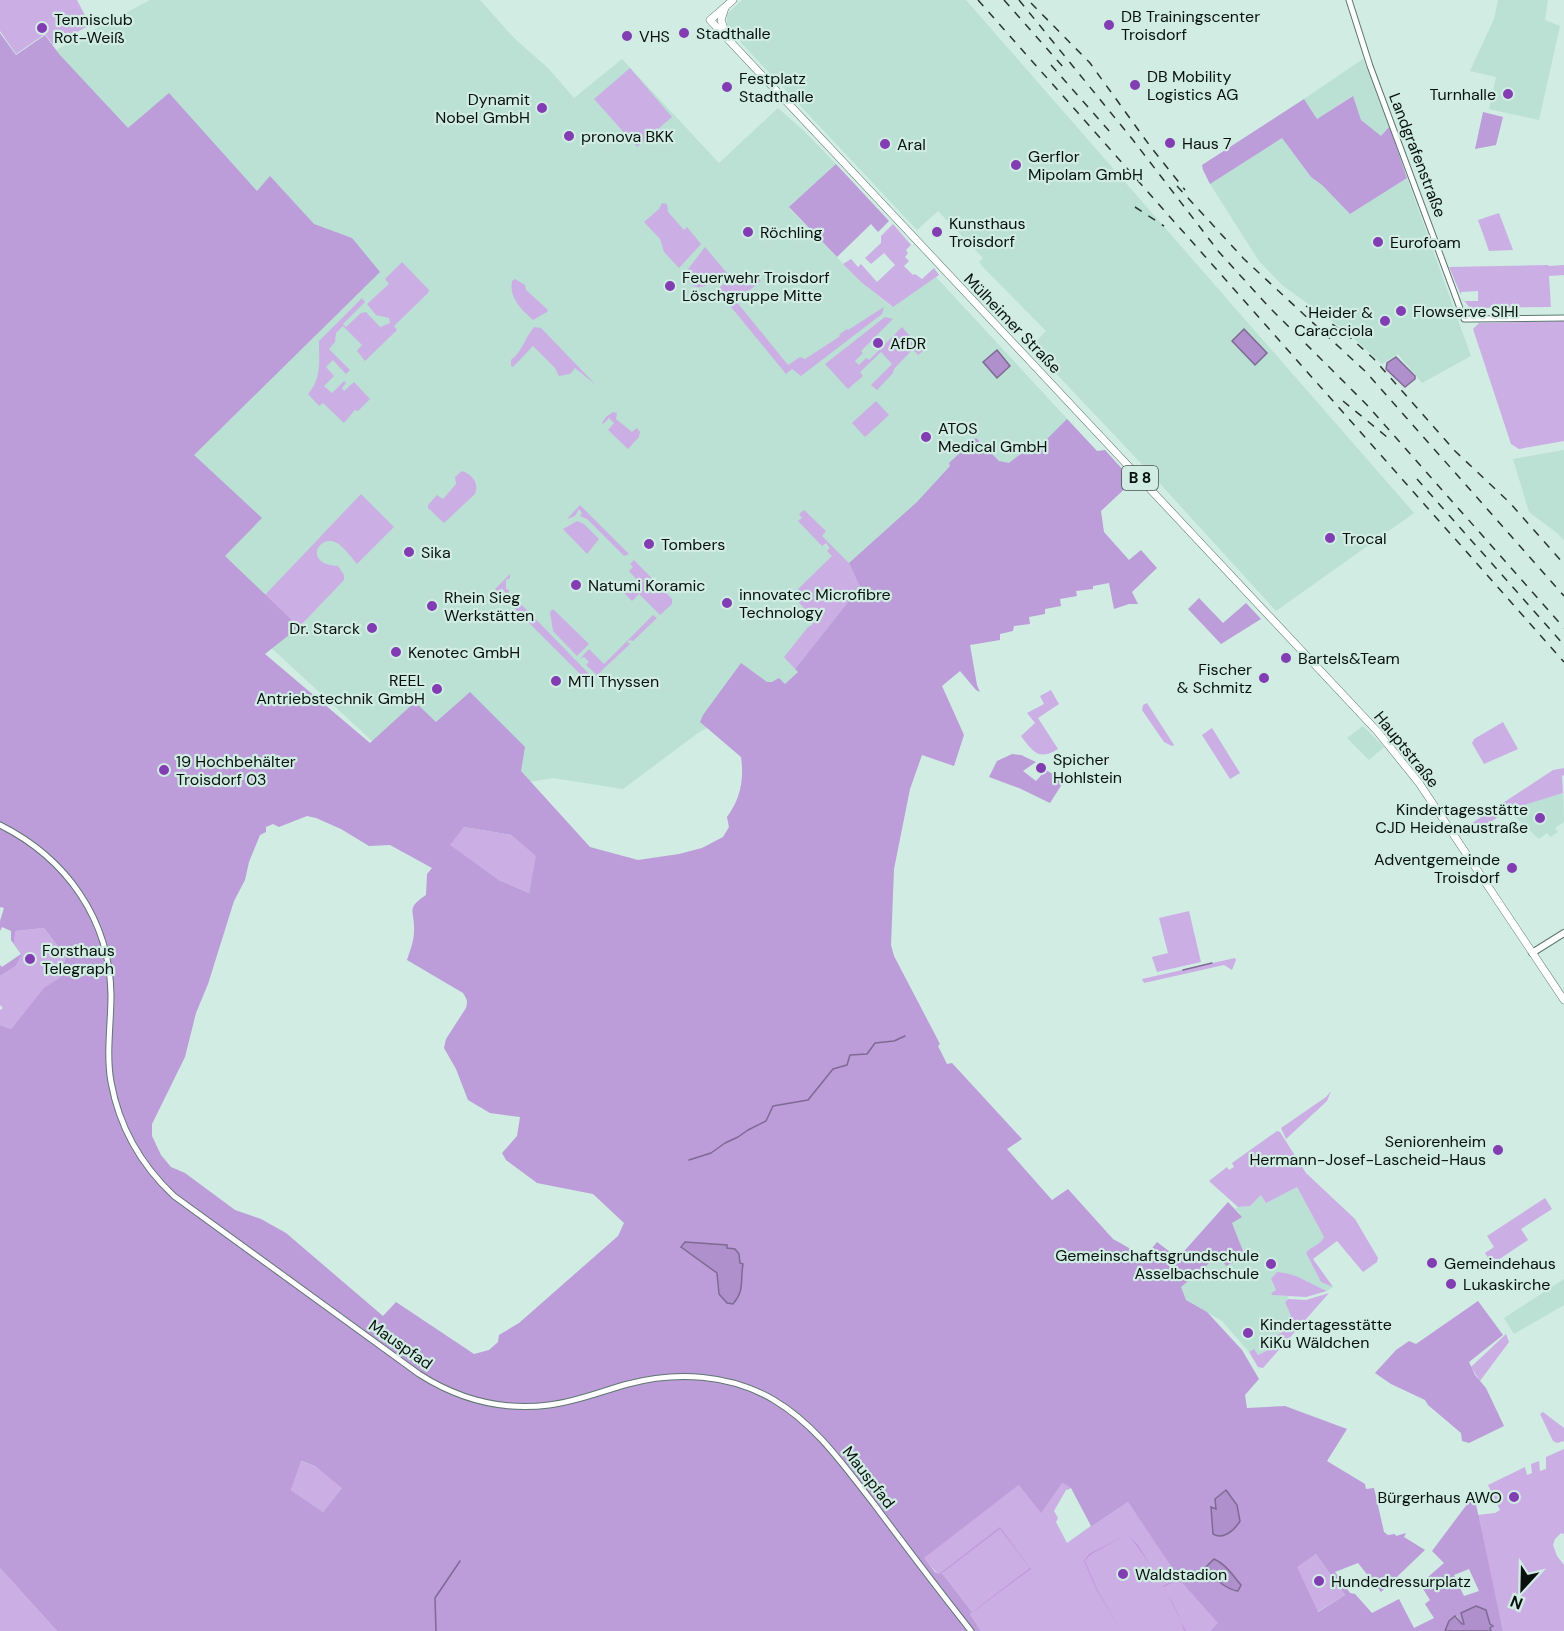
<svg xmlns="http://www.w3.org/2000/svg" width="1564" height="1631" font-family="'DM Sans',sans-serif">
	<rect width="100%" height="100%" fill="#d0ece3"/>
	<g fill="#bbe0d4">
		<path d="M150,0H480L514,38L549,69L574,98L622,59L719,163L778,108L804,131L836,164L789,208L861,282L892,307L936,277L1097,451L795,669L798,672L785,684L698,733L623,789L553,778L434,798L0,398V84L56,50Z"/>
		<path d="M742,0H966L1414,513L1276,611L1154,477L1031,347L1046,331L982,266L979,262L983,258L938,211L917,230L731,32L727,25V14Z"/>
		<path d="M1498,0H1548L1545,20L1560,26L1539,120L1489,109L1496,77L1470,71L1494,19Z"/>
		<path d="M1363,59L1389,127L1381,137L1361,120L1352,96L1317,119L1304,99Z"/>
		<path d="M1282,138L1311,177L1322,185L1350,214L1407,178L1471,356L1422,383L1398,354L1382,364L1347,332L1282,285L1259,261L1210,184Z"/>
		<path d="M1564,450V540L1557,533L1529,512L1513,459Z"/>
		<path d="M1363,726L1384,747L1369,760L1347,738Z"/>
		<path d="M1563,793L1564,822L1555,828L1558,832L1550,837L1547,833L1539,839L1512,814L1511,808Z"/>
		<path d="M1297,1187L1324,1237L1321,1243L1308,1250L1306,1253L1321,1282L1333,1287L1327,1291L1311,1284L1306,1280L1282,1272L1271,1280L1276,1290L1271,1293L1272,1295L1289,1296L1285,1302L1291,1316V1326L1269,1341L1272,1347L1258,1356L1254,1350L1249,1352L1222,1321L1186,1300L1180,1287L1220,1254L1245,1256L1232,1223L1240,1213L1235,1209L1238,1207L1250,1206L1261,1195L1266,1203Z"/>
		<path d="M1564,1279V1305L1514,1334L1504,1318Z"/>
	</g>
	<g fill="#cbafe4">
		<path d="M0,0H77L90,25L53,45L45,34L16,54L0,31Z"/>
		<path d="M630,68L672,117L637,147L594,99Z"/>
		<path d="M662,203L667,204L668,212L684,230L687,227L701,244L679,268L664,252L660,239L644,222L659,209Z"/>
		<path d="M1499,213L1513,250L1489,251L1478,220Z"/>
		<path d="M893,224L911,245L906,250L908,253L905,257L909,261L904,266L913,275L915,274L922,279L934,268L939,275L893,307L861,282L843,264L851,259L858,267L861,264L877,282L895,265L884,253L871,264L865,258L881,243V236Z"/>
		<path d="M705,247L727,273C713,282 693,300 685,273Z"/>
		<path d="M402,262L429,290L428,293L394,326L397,330L365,361L357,351L362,345L343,326L336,333L335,342L329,349L350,370L346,374L333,360L326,367L334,376L324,386L332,393L344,381L346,383L342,388L344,391L354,382L370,399L358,411L355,410L344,423L323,403L319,406L308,394C322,378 319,361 319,341L362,298L365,302L343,324L346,327L361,313L366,312L380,327L390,323L389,318L376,315L367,304L389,284L385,279Z"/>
		<path d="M1548,265L1549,266L1564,265V275L1549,276L1551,307L1470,308L1462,298L1465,301H1478V291L1461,292V295L1449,267Z"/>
		<path d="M758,278L761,281L736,301L788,365L800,357L805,359L839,337L840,334L847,329L848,330L884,307L882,314L801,376L792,369L786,374L718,291C723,279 738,277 748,286Z"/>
		<path d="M515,279L525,285L526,290L548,310L547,312L533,320C521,309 509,298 512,281Z"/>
		<path d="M885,317L893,319L861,351L863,353L855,361L859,365L866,358L869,360L902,327L923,351L918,355L913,349L894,369L893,373L877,390L871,385L892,364L881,352L860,372L863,376L848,389L825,364Z"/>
		<path d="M1564,321V441L1519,449L1511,444L1473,329L1479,323Z"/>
		<path d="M534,327L541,328L596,385L575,368L570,374L559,376L555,368L533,346L513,367L511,366V360C524,349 524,339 534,327Z"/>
		<path d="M876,401L889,415L865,437L852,423Z"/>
		<path d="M613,412L617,413L616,419L632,432L637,428L640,432L639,437L628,449L608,430L614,423L609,418L603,424L602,423L606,417Z"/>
		<path d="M462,471C473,475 479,483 475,494L444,523L428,508V505L437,495L443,499L456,484L455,477Z"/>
		<path d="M361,494L394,527L357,564C351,557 344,547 337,543C319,533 302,564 338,566L344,575V580L299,627L265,595Z"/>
		<path d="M580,505L629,554L624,556L587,519L580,516L582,513L579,509L575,516L567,519Z"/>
		<path d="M804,510L826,531L822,536L849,563L860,587L795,669L784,657L808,627L812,625L814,619L792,595L832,556L827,551L830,548L826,543L822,546L798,521L802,518L799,514Z"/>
		<path d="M577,521L584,524L599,539L587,554L563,529Z"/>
		<path d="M634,560L672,599V604L660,615L639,594L632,601L619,588L625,581L632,588L639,582L629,571L633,567L630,564Z"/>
		<path d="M510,574V578L506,580V589L509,590V592L507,595L502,588L500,590L517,607L520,603L594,679L589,683L495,589Z"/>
		<path d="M553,609L589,644L577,656L553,631L550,612Z"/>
		<path d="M653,615L657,618L633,641L629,640L627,642L630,644L597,675L586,665L589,662L584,657L580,659L589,649L604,664Z"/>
		<path d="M1051,690L1059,704L1038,718L1058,749C1039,761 1033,752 1021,736L1035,723L1027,713L1044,704L1040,696Z"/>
		<path d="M1147,703L1174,745L1172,746L1164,742L1142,710L1143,705Z"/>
		<path d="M1503,722L1518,749L1484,764L1472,743L1474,739Z"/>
		<path d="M1212,728L1240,773L1230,779L1202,735Z"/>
		<path d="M1564,768V775L1562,776L1563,793L1508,810L1503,803L1553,770Z"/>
		<path d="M1501,804L1506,812L1468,836L1463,829Z"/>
		<path d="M464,827L511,835L537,856L529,893L499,880L449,845Z"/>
		<path d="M1189,911L1201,962L1157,972L1152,957L1168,953L1159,918Z"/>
		<path d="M44,928L66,957L59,978L44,989L11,1029L0,1025V1010L3,1008L0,1005V976L16,966L22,954L14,943V931Z"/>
		<path d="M1235,958L1236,960L1232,970L1224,965L1144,983L1142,979Z"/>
		<path d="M1331,1091L1327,1101L1286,1139L1281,1128L1326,1097Z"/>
		<path d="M1277,1131L1280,1132L1306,1173L1355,1219L1378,1258L1377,1262L1363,1272L1337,1241L1313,1259L1333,1287L1321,1282L1306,1253C1309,1247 1320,1246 1324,1237L1297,1187L1266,1203L1261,1195L1250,1206L1238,1207L1209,1181L1227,1167L1229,1170L1234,1167L1232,1163Z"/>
		<path d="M1545,1198L1552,1209L1521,1229L1528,1240L1492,1264L1485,1253L1494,1247L1487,1236Z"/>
		<path d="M1277,1272C1297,1273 1310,1284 1327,1291L1306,1297L1272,1295L1271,1293L1276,1290L1271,1279Z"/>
		<path d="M1329,1293L1263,1368L1258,1367L1249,1352L1254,1349L1258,1355L1272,1348L1269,1341L1291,1326L1287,1319L1291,1316L1285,1302L1288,1299L1306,1300Z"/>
		<path d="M1506,1334L1509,1342L1480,1381L1471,1367Z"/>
		<path d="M1543,1412L1564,1428V1441L1557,1443L1553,1441L1540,1414Z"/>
		<path d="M1564,1449V1534L1561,1533L1555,1539L1553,1545L1557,1556L1564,1565V1631H1503L1477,1515L1495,1513L1500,1510L1488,1485L1525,1467L1527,1475L1532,1473L1531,1464L1539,1461L1540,1471L1546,1469V1457Z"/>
		<path d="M300,1461L315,1466L343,1487L323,1512L291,1490Z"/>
		<path d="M1062,1483L1071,1487L1066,1490L1054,1511L1058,1518L1056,1522L1067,1543L1128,1502L1180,1578L1219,1623L1210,1631H981L970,1614L972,1612L942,1573L939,1575L923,1558L1019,1485Z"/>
		<path d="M1316,1554L1345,1595L1317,1612L1296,1567Z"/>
		<path d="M0,1568L57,1631H0Z"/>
	</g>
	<g fill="#bc9cd9" fill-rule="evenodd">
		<path d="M0,33L16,55L45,35L59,54L128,128L169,93L257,191L270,176L314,224L352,238L380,272L194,455L262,518L225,556L299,627L265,654L370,743L415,702L436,722L470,692L525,747L521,771L590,847L638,860L679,854L702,848L723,837L729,827L727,817C741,798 744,779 741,757L700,722L703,715L741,663L767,682H772L779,678L785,684L798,672L795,669L860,587L849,563L917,502L950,466L949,463L976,438L999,461L1009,463L1022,453L1043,443L1067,419L1097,451L1105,450L1133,481L1101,511L1104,532L1129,560L1141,550L1157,568L1132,592L1138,604H1129L1114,609L1109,583L1093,586V589L1076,591L1077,596L1060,599L1061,606L1045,609V614L1029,617L1030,624L1014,626L1013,631L1000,634V640L970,645L977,685L980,692L976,690L960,671L942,686L964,735L954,766L922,755L910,789L894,869L891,945L894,956L940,1044L938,1046L947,1064L952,1063L1022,1139L1007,1149L1052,1200L1068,1189L1113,1239L1145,1257L1157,1242L1178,1258L1228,1202L1242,1217L1232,1223L1245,1256L1226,1266L1219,1255L1181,1287L1186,1300L1207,1312L1242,1350L1259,1379L1245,1395L1247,1408L1285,1406L1347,1429L1327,1461L1365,1484L1366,1489L1374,1488L1384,1532L1388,1535L1395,1534L1396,1536L1406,1533L1404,1537L1425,1550L1381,1592L1358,1563L1335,1572L1350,1593L1355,1594L1372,1613L1399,1599L1414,1628L1434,1618L1425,1604L1430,1600L1420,1584L1444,1563L1432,1551L1474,1495L1503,1631H1491L1490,1624L1473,1609L1463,1612L1461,1614L1465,1623L1462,1624L1457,1616L1451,1619L1445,1631H1210L1218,1623L1179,1579L1164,1587L1186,1631H1184C1182,1612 1142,1550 1127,1534L1090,1555L1085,1561L1097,1589L1121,1631L1096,1589L1084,1561L1089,1554L1127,1534L1138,1545L1163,1586L1179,1578L1128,1502L1067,1543L1056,1522L1058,1518L1054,1511L1066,1490L1070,1487L1062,1483L1041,1513L1019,1485L924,1558L935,1572L939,1574L1000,1527L1031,1569L970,1614L981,1631H57L0,1568V1025L11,1029L44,988L59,978L66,957L44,928L15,931L14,943L22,954L16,966L0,976V965L2,967L21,954L11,940V931L2,927L0,931V921L4,908L0,907ZM307,816L316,818L341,829L369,846L390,845L432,868L427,874L426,895C405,909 415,910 414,931C414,941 410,951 407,960L463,993C467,999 468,1001 466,1008L446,1039L444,1048L456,1069L468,1100L490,1113L520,1117L517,1136L502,1153L506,1160L537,1183L593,1194L624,1223L618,1236L519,1323L499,1335L498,1342L489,1350L474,1354L396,1302L383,1316L286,1233L261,1219L235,1210L185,1173L171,1167L161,1155L152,1136V1124L185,1057L196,1013L208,984L234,901L245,880L249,862L260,835L266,832V827L273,824L279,827ZM464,827L511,835L536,856L529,893L499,880L450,845ZM685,1242L727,1246V1248L743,1265L727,1303L719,1294L717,1273L681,1248ZM301,1461L315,1466L342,1488L323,1512L291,1490ZM1071,1488L1091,1526L1067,1543L1056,1522L1058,1518L1054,1511L1066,1490ZM1225,1490C1236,1499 1237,1508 1240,1521L1225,1536L1213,1534L1211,1507L1216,1509L1215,1499ZM1000,1529L1030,1568L972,1612L942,1573ZM1316,1554L1345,1595L1318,1612L1297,1567ZM1214,1559L1233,1575L1240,1584L1234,1591L1216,1578L1206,1567ZM1469,1569L1479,1591L1464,1596L1454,1575Z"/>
		<path d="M1353,96L1361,120L1381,136L1389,127L1390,128L1407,178L1350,214L1322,185L1311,177L1282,138L1210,184L1203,170L1202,165L1304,99L1317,119Z"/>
		<path d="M1483,112L1503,117L1496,145L1475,149Z"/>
		<path d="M836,164L889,221L878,232L871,224L837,257L789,207Z"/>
		<path d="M1199,598L1223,623L1246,603L1261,619L1221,644L1188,609Z"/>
		<path d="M1012,754L1021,755L1036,762L1023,771L1036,781L1046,770L1064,781L1050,803L1019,788L989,777L997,761Z"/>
		<path d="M1478,1301L1503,1335L1469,1362L1475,1375L1486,1388L1504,1426L1469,1443L1462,1441L1461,1433L1428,1405L1425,1400L1391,1384L1375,1373L1396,1350L1409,1341L1416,1344Z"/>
	</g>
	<g fill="#b090cc" stroke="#7e6a93" stroke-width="1.5">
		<path d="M1244,329L1267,353L1255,365L1232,341Z"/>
		<path d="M997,350L1010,366L997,378L983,362Z"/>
		<path d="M1396,357L1415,376V379L1405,387L1386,369L1387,363Z"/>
		<path d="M685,1242L727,1245V1248L735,1249L739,1254L740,1263L743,1264C740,1281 745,1290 733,1304L727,1303L719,1294L717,1273L681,1247Z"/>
		<path d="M1226,1490L1237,1505L1240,1521C1234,1531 1223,1540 1213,1534L1211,1507L1216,1509L1215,1499Z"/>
		<path d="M1214,1559C1226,1564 1233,1576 1241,1585L1238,1591C1228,1590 1214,1579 1207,1570L1206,1567Z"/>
		<path d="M1476,1606L1486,1610L1490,1624L1493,1626L1490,1628L1491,1631H1445L1449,1621L1455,1616L1462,1624H1464L1461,1613Z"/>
	</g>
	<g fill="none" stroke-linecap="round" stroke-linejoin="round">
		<g stroke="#7e6a93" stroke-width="1.5">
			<path d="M1183,970L1212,963"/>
			<path d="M689,1160L711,1153L725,1143L738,1137L748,1130L766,1121L773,1106L808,1100L833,1069L847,1065L850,1055L867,1054L875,1043L894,1041L905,1036"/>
			<path d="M436,1631L435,1598L460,1561"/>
		</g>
		<defs>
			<g id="tertiary">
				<path d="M1349,0L1370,66L1464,319L1564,318"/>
				<path d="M0,825C66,858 110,919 111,995C111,1024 106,1054 111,1082C119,1126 141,1165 174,1196L419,1374C458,1399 502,1411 549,1405C576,1402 602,1391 628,1384C676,1371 730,1374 774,1400C816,1425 844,1466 874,1504C906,1547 938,1589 971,1631"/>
			</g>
			<path id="secondary" d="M1532,953L1564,933"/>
			<g id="primary">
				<path d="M733,0L710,20L1377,731L1419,783L1564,1000"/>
				<path d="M725,8L721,20L726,34"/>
			</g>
		</defs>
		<use href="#tertiary" stroke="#5e7770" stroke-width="7"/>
		<use href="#secondary" stroke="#5e7770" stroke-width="8"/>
		<use href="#primary" stroke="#5e7770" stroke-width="8"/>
		<use href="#tertiary" stroke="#fff" stroke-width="5"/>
		<use href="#secondary" stroke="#fff" stroke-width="6"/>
		<use href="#primary" stroke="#fff" stroke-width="7"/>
		<g stroke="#293531" stroke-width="1.5" stroke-dasharray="8 8" stroke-linecap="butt">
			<path d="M978,0L1564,662"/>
			<path d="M1004,0L1064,68"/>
			<path d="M1019,0L1133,140L1219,252L1268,306L1368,406L1564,628"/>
			<path d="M1031,3L1090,63L1150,146L1185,190"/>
			<path d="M1051,65L1110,132"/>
			<path d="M1177,186L1244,259L1366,372L1564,596"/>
			<path d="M1135,207L1164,226"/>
			<path d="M1306,306L1345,333L1373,358L1455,451L1510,503L1564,564"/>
			<path d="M1343,401L1387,437"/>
			<path d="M1417,479L1564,645"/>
		</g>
	</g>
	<g fill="#813db1" stroke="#d0ece3" stroke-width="2">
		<circle cx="1109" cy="25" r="6"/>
		<circle cx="42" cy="28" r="6"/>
		<circle cx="684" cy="33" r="6"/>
		<circle cx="627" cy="36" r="6"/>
		<circle cx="1135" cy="85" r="6"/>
		<circle cx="727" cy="87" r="6"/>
		<circle cx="1508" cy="94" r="6"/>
		<circle cx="542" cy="108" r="6"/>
		<circle cx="569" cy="136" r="6"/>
		<circle cx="1170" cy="143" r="6"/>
		<circle cx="885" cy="144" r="6"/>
		<circle cx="1016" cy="165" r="6"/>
		<circle cx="748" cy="232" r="6"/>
		<circle cx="937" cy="232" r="6"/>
		<circle cx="1378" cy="242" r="6"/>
		<circle cx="670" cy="286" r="6"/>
		<circle cx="1401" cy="311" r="6"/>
		<circle cx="1385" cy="321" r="6"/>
		<circle cx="878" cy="343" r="6"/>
		<circle cx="926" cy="437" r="6"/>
		<circle cx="1330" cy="538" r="6"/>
		<circle cx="649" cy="544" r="6"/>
		<circle cx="409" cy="552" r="6"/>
		<circle cx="576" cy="585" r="6"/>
		<circle cx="727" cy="603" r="6"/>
		<circle cx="432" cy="606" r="6"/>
		<circle cx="372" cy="628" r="6"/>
		<circle cx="396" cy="652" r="6"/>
		<circle cx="1286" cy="658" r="6"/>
		<circle cx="1264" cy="678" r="6"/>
		<circle cx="556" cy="681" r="6"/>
		<circle cx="437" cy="689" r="6"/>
		<circle cx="1041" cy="768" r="6"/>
		<circle cx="164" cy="770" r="6"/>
		<circle cx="1540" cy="818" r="6"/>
		<circle cx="1512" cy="868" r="6"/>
		<circle cx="30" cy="959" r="6"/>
		<circle cx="1498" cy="1150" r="6"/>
		<circle cx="1432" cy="1263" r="6"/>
		<circle cx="1271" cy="1264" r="6"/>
		<circle cx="1451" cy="1284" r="6"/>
		<circle cx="1248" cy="1333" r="6"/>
		<circle cx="1514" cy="1497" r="6"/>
		<circle cx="1123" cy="1574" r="6"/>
		<circle cx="1319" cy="1581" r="6"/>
	</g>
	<g text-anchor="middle" stroke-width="4.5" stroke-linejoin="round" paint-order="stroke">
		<rect fill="#d0ece3" stroke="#44534e" stroke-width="1.5" x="1122" y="466" width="36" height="24" rx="4.5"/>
		<g font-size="15" font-weight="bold" fill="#08110e">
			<text x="1140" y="483">B 8</text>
		</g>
		<g font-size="16" fill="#08110e" stroke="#d0ece3" text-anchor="start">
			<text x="1121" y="22">DB Trainingscenter<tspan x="1121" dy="18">Troisdorf</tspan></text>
			<text x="54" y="25">Tennisclub<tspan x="54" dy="18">Rot-Weiß</tspan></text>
			<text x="696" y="39">Stadthalle</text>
			<text x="639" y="42">VHS</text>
			<text x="1147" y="82">DB Mobility<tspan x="1147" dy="18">Logistics AG</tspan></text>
			<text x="739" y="84">Festplatz<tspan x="739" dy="18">Stadthalle</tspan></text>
			<text x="1496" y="100" text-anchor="end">Turnhalle</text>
			<text x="530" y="105" text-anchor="end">Dynamit<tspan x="530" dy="18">Nobel GmbH</tspan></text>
			<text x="581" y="142">pronova BKK</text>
			<text x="1182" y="149">Haus 7</text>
			<text x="897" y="150">Aral</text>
			<text x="1028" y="162">Gerflor<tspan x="1028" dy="18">Mipolam GmbH</tspan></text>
			<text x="949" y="229">Kunsthaus<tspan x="949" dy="18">Troisdorf</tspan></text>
			<text x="760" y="238">Röchling</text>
			<text x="1390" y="248">Eurofoam</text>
			<text x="682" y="283">Feuerwehr Troisdorf<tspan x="682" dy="18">Löschgruppe Mitte</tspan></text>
			<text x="1413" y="317">Flowserve SIHI</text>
			<text x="1373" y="318" text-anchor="end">Heider &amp;<tspan x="1373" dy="18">Caracciola</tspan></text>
			<text x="890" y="349">AfDR</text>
			<text x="938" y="434">ATOS<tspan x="938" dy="18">Medical GmbH</tspan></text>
			<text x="1342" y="544">Trocal</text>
			<text x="661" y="550">Tombers</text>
			<text x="421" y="558">Sika</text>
			<text x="588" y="591">Natumi Koramic</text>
			<text x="739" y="600">innovatec Microfibre<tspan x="739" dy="18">Technology</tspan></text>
			<text x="444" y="603">Rhein Sieg<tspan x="444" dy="18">Werkstätten</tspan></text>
			<text x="360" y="634" text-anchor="end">Dr. Starck</text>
			<text x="408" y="658">Kenotec GmbH</text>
			<text x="1298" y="664">Bartels&amp;Team</text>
			<text x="1252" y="675" text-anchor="end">Fischer<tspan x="1252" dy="18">&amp; Schmitz</tspan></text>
			<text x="425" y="686" text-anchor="end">REEL<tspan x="425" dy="18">Antriebstechnik GmbH</tspan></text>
			<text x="568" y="687">MTI Thyssen</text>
			<text x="1053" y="765">Spicher<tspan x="1053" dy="18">Hohlstein</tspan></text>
			<text x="176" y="767">19 Hochbehälter<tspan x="176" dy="18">Troisdorf 03</tspan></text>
			<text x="1528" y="815" text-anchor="end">Kindertagesstätte<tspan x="1528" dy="18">CJD Heidenaustraße</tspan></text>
			<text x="1500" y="865" text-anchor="end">Adventgemeinde<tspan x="1500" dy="18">Troisdorf</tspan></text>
			<text x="42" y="956">Forsthaus<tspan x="42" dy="18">Telegraph</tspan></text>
			<text x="1486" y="1147" text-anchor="end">Seniorenheim<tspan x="1486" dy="18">Hermann-Josef-Lascheid-Haus</tspan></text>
			<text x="1259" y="1261" text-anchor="end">Gemeinschaftsgrundschule<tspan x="1259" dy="18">Asselbachschule</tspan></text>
			<text x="1444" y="1269">Gemeindehaus</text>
			<text x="1463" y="1290">Lukaskirche</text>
			<text x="1260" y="1330">Kindertagesstätte<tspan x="1260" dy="18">KiKu Wäldchen</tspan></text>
			<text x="1502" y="1503" text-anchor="end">Bürgerhaus AWO</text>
			<text x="1135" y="1580">Waldstadion</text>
			<text x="1331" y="1587">Hundedressurplatz</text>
		</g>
		<g font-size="16" fill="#08110e" stroke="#d0ece3">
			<text transform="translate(1418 155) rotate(69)" y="6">Landgrafenstraße</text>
			<text transform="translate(1013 323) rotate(46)" y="6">Mülheimer Straße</text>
			<text transform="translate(1407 749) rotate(51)" y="6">Hauptstraße</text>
			<text transform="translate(401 1344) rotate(35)" y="6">Mauspfad</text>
			<text transform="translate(869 1477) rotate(52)" y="6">Mauspfad</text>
		</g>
	</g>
	<g transform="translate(1522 1589) rotate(202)" stroke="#d0ece3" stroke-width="4.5" paint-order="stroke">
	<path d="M0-4.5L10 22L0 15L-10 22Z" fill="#08110e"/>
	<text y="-9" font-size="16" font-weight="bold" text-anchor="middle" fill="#08110e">N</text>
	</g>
</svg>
